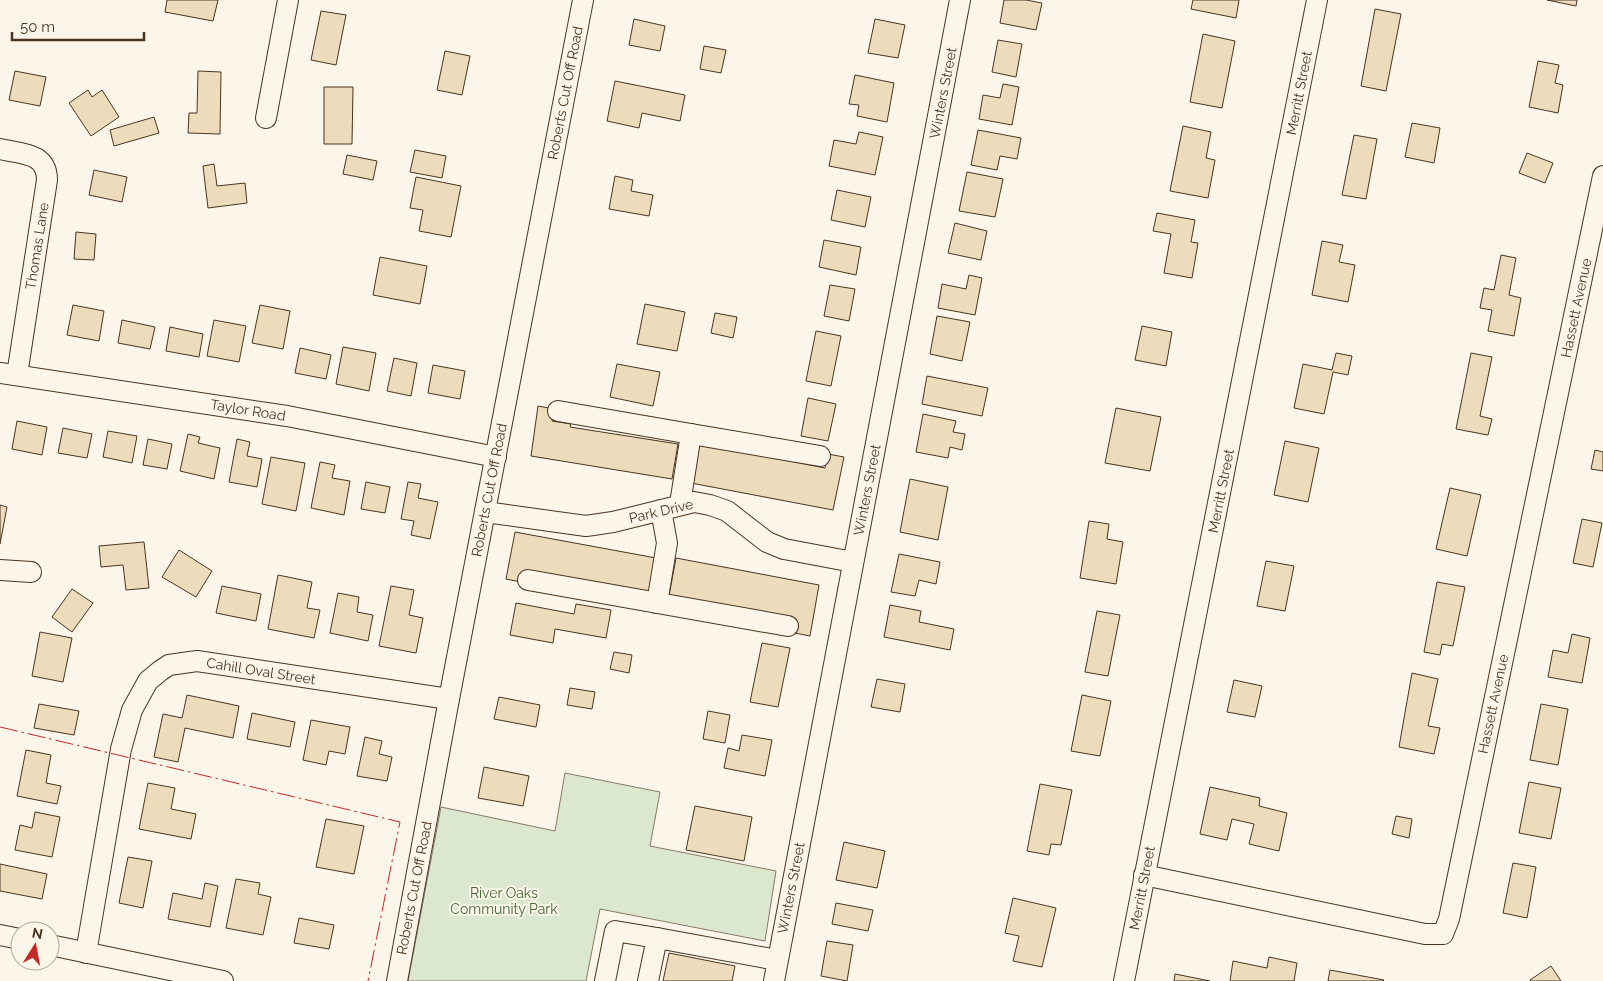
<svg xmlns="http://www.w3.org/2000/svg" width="1603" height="981" font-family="Raleway,sans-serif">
	<rect width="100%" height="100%" fill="#fbf6e9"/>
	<path fill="#dce7d0" stroke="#887966" d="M565,773L660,792L650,846L776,871L765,941L600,909L586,981H408L441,807L555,831Z"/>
	<g fill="#ecdcbc" stroke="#4a3520">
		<path d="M167,0H218L213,21L165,12Z"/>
		<path d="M1004,0H1026L1042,3L1036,30L1000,23Z"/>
		<path d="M1193,0H1239L1236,18L1191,9Z"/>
		<path d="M1547,0H1577L1576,6Z"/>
		<path d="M1375,9L1401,14L1386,91L1361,86Z"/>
		<path d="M321,11L346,15L336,65L311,60Z"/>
		<path d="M634,19L665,26L660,51L629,45Z"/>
		<path d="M875,19L905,25L898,58L868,53Z"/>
		<path d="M1203,34L1235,41L1222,108L1190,102Z"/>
		<path d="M998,40L1022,44L1016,77L992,72Z"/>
		<path d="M704,46L726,50L721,73L700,69Z"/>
		<path d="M445,51L470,56L462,95L437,90Z"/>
		<path d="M1538,61L1559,65L1555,83L1563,85L1558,113L1529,107Z"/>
		<path d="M15,71L46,77L40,106L9,100Z"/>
		<path d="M198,71L221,72L220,134L188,133L189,113H197Z"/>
		<path d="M855,75L894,83L887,122L857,116L859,105L849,104Z"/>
		<path d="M615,81L685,95L680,121L642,113L639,128L607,121Z"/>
		<path d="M1003,84L1019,87L1012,125L979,119L983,95L1000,98Z"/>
		<path d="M324,87H353L352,144H324Z"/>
		<path d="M88,90L92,97L102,90L119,117L91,136L69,103Z"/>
		<path d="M154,117L159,133L114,146L110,130Z"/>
		<path d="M1412,123L1440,128L1434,163L1405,157Z"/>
		<path d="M1183,126L1211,132L1206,158L1215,160L1208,198L1170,191Z"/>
		<path d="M978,130L1021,138L1017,159L1000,156L997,170L971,165Z"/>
		<path d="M859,132L883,137L875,175L829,166L834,140L856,144Z"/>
		<path d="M1354,135L1377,139L1366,199L1342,195Z"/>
		<path d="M415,150L446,156L442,178L410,172Z"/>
		<path d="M1527,153L1553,163L1545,183L1519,173Z"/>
		<path d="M347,155L377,161L373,180L343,174Z"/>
		<path d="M214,164L217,186L245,183L247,203L208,208L203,166Z"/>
		<path d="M94,170L127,177L122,202L89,195Z"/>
		<path d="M967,172L1003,179L995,217L959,211Z"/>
		<path d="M615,176L633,180L631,191L653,195L649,216L609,209Z"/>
		<path d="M416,177L461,186L451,237L419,231L423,210L410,208Z"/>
		<path d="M837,190L871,197L865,227L831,220Z"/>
		<path d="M1157,213L1195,220L1191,242L1198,243L1192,278L1164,273L1171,234L1153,231Z"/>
		<path d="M955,223L987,231L981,260L948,253Z"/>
		<path d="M76,232L96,234L94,260L74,259Z"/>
		<path d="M824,240L861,247L856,275L819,267Z"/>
		<path d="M1322,241L1343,245L1339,262L1355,265L1348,302L1312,295Z"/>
		<path d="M1501,255L1516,258L1509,295L1521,298L1514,336L1488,331L1492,310L1480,308L1484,288L1494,290Z"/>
		<path d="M380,257L427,266L420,304L373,295Z"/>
		<path d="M969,275L982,278L975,315L938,308L942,284L966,289Z"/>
		<path d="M830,285L855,289L849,321L824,316Z"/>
		<path d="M645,304L685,312L677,351L637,344Z"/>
		<path d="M73,305L104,311L99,341L67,335Z"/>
		<path d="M260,305L290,311L283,349L252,343Z"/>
		<path d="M715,313L737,317L733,338L711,333Z"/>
		<path d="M937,316L970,322L962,361L930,354Z"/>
		<path d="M122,320L155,327L150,349L118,343Z"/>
		<path d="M214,320L246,326L239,362L207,356Z"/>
		<path d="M1142,326L1172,332L1166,366L1135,360Z"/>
		<path d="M170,327L203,334L199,357L166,351Z"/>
		<path d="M816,331L841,336L831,386L806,381Z"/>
		<path d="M343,347L376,353L369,391L336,384Z"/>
		<path d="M300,348L331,355L326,379L295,373Z"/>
		<path d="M1336,353L1352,356L1348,375L1333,372L1324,414L1294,408L1303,364L1332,370Z"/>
		<path d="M1471,353L1492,357L1480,416L1492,419L1488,435L1456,429Z"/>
		<path d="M394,358L417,363L411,396L387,391Z"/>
		<path d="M617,364L660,372L653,406L610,397Z"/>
		<path d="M433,365L465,371L460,399L428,393Z"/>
		<path d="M927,376L988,388L982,416L922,404Z"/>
		<path d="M808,398L836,404L828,441L801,436Z"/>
		<path d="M538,406L554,409L552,421L571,424L570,427L678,444L672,479L531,456Z"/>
		<path d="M1116,408L1161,417L1150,471L1105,463Z"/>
		<path d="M923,414L956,421L953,432L965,434L962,450L950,447L948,458L916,452Z"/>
		<path d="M17,421L47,427L42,455L12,449Z"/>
		<path d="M63,428L92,434L87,458L58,453Z"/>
		<path d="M108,431L137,436L132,463L103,457Z"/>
		<path d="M188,434L200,437L198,443L220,448L214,479L180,471Z"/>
		<path d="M148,439L172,444L167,469L143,465Z"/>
		<path d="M237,439L250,442L247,456L262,459L257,487L229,482Z"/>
		<path d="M1285,441L1319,448L1308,502L1274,495Z"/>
		<path d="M699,443L825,468L828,454L844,457L833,510L691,483Z"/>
		<path d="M1595,450L1603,452V471L1591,469Z"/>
		<path d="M271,457L305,463L296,511L262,504Z"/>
		<path d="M320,462L335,465L332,478L350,481L344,515L311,508Z"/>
		<path d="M910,479L948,487L938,540L900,532Z"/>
		<path d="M366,482L390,487L385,513L361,509Z"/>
		<path d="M408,482L421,484L418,498L438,502L430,539L411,535L414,521L401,519Z"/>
		<path d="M1450,488L1481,495L1467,556L1436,549Z"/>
		<path d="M0,505L7,507L0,544Z"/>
		<path d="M1582,519L1602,523L1593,567L1573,563Z"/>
		<path d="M1089,521L1109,524L1107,539L1123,542L1116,584L1080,578Z"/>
		<path d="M515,532L656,558L649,593L523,571L521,582L506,579Z"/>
		<path d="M144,542L149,588L126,590L123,565L101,567L99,546Z"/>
		<path d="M179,550L212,571L196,597L162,577Z"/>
		<path d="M899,554L940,562L936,584L919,580L915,596L891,592Z"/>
		<path d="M676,558L819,585L810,636L795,633L797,620L669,596Z"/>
		<path d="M1266,561L1294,566L1285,611L1257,606Z"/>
		<path d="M278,575L312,582L307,608L320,610L314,638L268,629Z"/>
		<path d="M1437,582L1465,587L1453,646L1442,644L1440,655L1424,652Z"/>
		<path d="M222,586L261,594L256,621L216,613Z"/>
		<path d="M391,586L414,590L409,615L423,618L416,653L379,646Z"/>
		<path d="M72,589L93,603L72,632L52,617Z"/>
		<path d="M338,593L359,597L357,612L373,615L368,641L330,633Z"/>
		<path d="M516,603L574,614L576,604L611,610L606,638L555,629L553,643L510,635Z"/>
		<path d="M890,605L921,611L919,622L954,629L950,650L884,637Z"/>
		<path d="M1097,611L1120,615L1108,676L1085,672Z"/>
		<path d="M40,632L72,638L63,682L32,676Z"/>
		<path d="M1572,634L1590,638L1582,683L1548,677L1553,650L1568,653Z"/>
		<path d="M762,643L790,648L778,707L750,702Z"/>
		<path d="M614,652L632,655L629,673L610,669Z"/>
		<path d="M1412,673L1438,679L1428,726L1440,728L1434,754L1399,747Z"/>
		<path d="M877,679L905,684L900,712L871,707Z"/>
		<path d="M1234,680L1262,686L1255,717L1227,712Z"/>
		<path d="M570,688L595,692L592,709L567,705Z"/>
		<path d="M187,695L239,706L233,738L185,728L178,762L154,757L163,714L182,718Z"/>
		<path d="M1082,695L1111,701L1100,756L1071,751Z"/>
		<path d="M499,697L540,705L536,727L494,719Z"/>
		<path d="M39,704L79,711L74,735L34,728Z"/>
		<path d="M1541,704L1568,709L1558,765L1530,760Z"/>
		<path d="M708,711L730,715L725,743L703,739Z"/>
		<path d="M252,713L295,722L290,747L247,739Z"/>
		<path d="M311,720L350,727L345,754L329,751L326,765L303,760Z"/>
		<path d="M742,735L772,740L765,776L724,768L728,748L739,751Z"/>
		<path d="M365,737L382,741L379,754L392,757L387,781L357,776Z"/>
		<path d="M26,750L51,755L46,783L61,786L57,804L17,796Z"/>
		<path d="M484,767L529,776L523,806L478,798Z"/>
		<path d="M1529,782L1561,788L1551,839L1519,833Z"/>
		<path d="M148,783L175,788L171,809L196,814L191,839L139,829Z"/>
		<path d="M1040,784L1072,790L1061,845L1051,844L1049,855L1027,851Z"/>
		<path d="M1210,787L1260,798L1259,806L1287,813L1279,851L1249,844L1254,824L1232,819L1227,840L1200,834Z"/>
		<path d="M695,806L752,817L744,861L686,850Z"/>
		<path d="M35,812L60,817L52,857L15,850L20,825L32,828Z"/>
		<path d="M1396,816L1412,819L1409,838L1392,834Z"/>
		<path d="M326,819L364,826L354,874L316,867Z"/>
		<path d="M844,842L885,851L877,888L836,880Z"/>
		<path d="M128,857L152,861L143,908L119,903Z"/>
		<path d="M1513,863L1536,867L1527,918L1503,913Z"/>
		<path d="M0,864L47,874L42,899L0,891Z"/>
		<path d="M236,879L260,883L258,894L271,897L263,935L226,928Z"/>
		<path d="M205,883L218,886L210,927L168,919L173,893L202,899Z"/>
		<path d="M1013,898L1056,908L1042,967L1013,961L1019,936L1005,933Z"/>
		<path d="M836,903L873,910L868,931L832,924Z"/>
		<path d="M299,918L334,925L329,949L294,943Z"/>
		<path d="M827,941L853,945L847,981L821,976Z"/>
		<path d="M669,953L735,966L732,981H663Z"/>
		<path d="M1269,957L1297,963L1294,981H1230L1233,961L1267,968Z"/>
		<path d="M1551,966L1561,981H1531L1530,980Z"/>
		<path d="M1330,970L1384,980L1383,981H1328Z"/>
		<path d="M1175,974L1210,981H1174Z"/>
	</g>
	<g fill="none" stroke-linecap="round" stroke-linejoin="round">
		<defs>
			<g id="minor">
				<path d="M266,118L288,0"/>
				<path d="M0,149C21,154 47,152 47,180L17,375"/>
				<path d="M0,373L287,416L496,457"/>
				<path d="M558,411L691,434L680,504"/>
				<path d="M691,434L820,456"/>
				<path d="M485,512L586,526L613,522L694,502L710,505L727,511L767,542L784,549L853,562"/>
				<path d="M0,570L31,572"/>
				<path d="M528,580L788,626"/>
				<path d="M657,603L667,543L661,510"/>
				<path d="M1144,875L1425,934H1443L1449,919L1603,176"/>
				<path d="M0,935L20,939"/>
				<path d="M657,938L777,960"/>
				<path d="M50,945L223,981"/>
				<path d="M86,953L121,749L132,710L148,681L160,671L169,665L197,661L449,699"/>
				<path d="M397,981L449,699L583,0"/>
				<path d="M605,981L615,931L657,938L648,981"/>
				<path d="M774,981L960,0"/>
				<path d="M1124,981L1317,0"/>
			</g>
		</defs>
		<use href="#minor" stroke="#4a3520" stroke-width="22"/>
		<use href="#minor" stroke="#fbf6e9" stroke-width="20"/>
		<path stroke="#c62828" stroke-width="1" stroke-dasharray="18 4 2.5 4" stroke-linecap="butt" d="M0,727L400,822L368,981"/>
	</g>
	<g text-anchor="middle" stroke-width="4" stroke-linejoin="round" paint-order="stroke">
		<g font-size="14" fill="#4a3520" stroke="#fbf6e9">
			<text transform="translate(565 93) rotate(-79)" y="5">Roberts Cut Off Road</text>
			<text transform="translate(943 93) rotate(-79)" y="5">Winters Street</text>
			<text transform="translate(1299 93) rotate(-79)" y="5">Merritt Street</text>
			<text transform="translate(37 246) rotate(-81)" y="5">Thomas Lane</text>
			<text transform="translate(1576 308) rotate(-78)" y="5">Hassett Avenue</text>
			<text transform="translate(248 410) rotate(9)" y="5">Taylor Road</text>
			<text transform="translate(489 490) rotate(-79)" y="5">Roberts Cut Off Road</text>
			<text transform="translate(867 490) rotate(-79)" y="5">Winters Street</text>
			<text transform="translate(1221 491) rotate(-79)" y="5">Merritt Street</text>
			<text transform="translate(661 511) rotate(-13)" y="5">Park Drive</text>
			<text transform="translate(261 671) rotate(9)" y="5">Cahill Oval Street</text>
			<text transform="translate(1493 704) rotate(-78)" y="5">Hassett Avenue</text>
			<text transform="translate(414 888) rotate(-79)" y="5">Roberts Cut Off Road</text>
			<text transform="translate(791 888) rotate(-79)" y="5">Winters Street</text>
			<text transform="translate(1142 888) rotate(-79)" y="5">Merritt Street</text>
		</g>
		<g font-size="14" fill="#436837" stroke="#fbf6e9">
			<text x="504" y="898">River Oaks<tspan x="504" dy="16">Community Park</tspan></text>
		</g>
	</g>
	<g transform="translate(35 946) rotate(11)"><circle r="24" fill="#fbf6e9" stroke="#b4a999"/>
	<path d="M0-4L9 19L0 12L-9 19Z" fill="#c62828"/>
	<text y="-8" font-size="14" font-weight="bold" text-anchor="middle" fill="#4a3520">N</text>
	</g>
	<path d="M12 32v8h132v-8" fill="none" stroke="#4a3520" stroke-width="2.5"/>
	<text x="20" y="32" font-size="15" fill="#4a3520" stroke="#fbf6e9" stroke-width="4" paint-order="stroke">50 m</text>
</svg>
